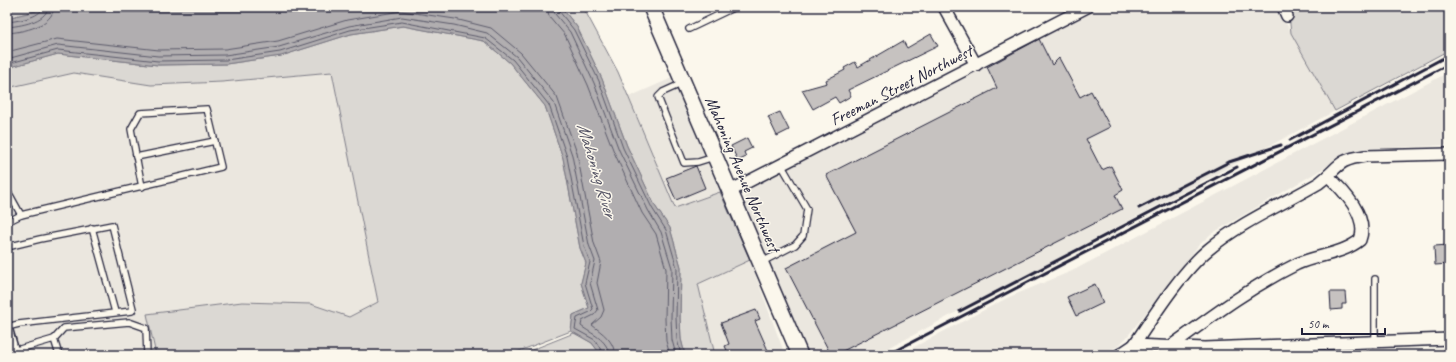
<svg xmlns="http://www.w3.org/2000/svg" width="1456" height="362" font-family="Caveat,sans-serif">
	<rect width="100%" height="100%" fill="#fbf7ec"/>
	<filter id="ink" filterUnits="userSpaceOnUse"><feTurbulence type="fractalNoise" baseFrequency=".025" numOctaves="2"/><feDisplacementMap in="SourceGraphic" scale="8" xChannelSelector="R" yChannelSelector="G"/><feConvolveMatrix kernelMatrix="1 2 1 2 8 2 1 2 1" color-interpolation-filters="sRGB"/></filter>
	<g filter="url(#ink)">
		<g fill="#ebe7df">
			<path d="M1099,7H1277L1335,111L876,355H809L745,204V196L750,188Z"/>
			<path d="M332,72L378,302L349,317L311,304L242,302L148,314L156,355H21L7,308V88L74,73L152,85L222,82Z"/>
			<path d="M1449,72V145L1355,150L1211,234L1198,246L1127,337L1117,347L1097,355H899L1007,298L1072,271Z"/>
			<path d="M672,78L720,192L675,208L629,97Z"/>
			<path d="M750,260L785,355H715L698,284Z"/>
		</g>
		<g fill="#dbd8d3" stroke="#7e7d87">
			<path d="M7,7H41L36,11L7,18Z"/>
			<path d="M561,7H583L618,72L675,208L720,192L750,260L698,284L715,355H685L681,339L680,318L681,267L670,228L655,206L627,146L602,79L577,27Z"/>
			<path d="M1288,7H1449V50L1335,111L1291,33Z"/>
			<path d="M403,26L484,41L510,63L545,106L563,158L580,248L586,263L581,283L589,308L573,315L571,331L509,355H456L455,353L452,355H156L147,314L242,302L311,304L349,317L378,302L332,72L222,82L151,85L74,73L7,88V68L58,54L158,65L226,64L281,56L351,34Z"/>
			<path d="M574,333L592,343L601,355H519Z"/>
		</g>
		<path fill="#b1aeb0" stroke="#787681" d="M41,7H561L577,27L602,79L627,146L655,206L670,228L681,267L680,318L681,339L685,355H601L592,343L571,331L573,315L589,308L581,283L586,263L580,248L563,158L545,106L510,63L484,41L403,26L351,34L281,56L226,64L158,65L58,54L7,68V18L36,11Z"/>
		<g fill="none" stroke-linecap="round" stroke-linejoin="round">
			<g stroke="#5b5a6a" stroke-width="1">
				<path d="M547,7L549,16L565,35L588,85L614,152L642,213L656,234L666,269L665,319L666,341L670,355"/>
				<path d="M553,7L555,14L570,32L594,83L619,150L648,210L661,232L672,268L671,318L672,340L676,355"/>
				<path d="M558,7L559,11L574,30L599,81L623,148L652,208L666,230L677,268L676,318L677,339L681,355"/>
				<path d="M7,22C16,21 41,18 43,7"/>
				<path d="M7,27C19,26 47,22 48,7"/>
				<path d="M7,33C23,32 53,26 54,7"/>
				<path d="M7,52L57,39L159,50L225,49L278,41L347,20L401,11L455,19L491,28L521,53L557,97L577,153L594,243L601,262L597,283L604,310L601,317L592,325C602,333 614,340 615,355"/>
				<path d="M7,59L58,45L158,56L225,55L279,47L349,26L402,17L454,25L487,33L517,57L554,103L572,155L589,245L595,261L590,283L598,310L594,315L582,321L581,326C591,334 608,339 609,355"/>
				<path d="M7,64L58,50L158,61L226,60L280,52L350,30L402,22L485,38L513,60L549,105L567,157L584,246L590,262L585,283L593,309L590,312L577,318L575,329L595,340L604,355"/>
			</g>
		</g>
		<g fill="#c6c2c0" stroke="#22223b">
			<path d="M931,34L938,46L848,90L851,96L839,103L835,97L813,109L802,90L827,83L826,80L845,70L844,68L855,62L858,67L903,41L907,48Z"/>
			<path d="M1039,39L1052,65L1059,58L1080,97L1091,91L1110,127L1086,139L1102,170L1111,166L1123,190L1115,195L1122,209L835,355H831L786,268L856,232L826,175L997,88L987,67Z"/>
			<path d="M780,112L789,130L777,136L768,117Z"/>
			<path d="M747,138L752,148L744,152L746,157L738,161L731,146Z"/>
			<path d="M696,166L705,188L676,200L666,178Z"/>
			<path d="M1449,245V264L1435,265L1434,246Z"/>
			<path d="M1095,284L1103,303L1076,316L1067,297Z"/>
			<path d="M1330,292H1345L1346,304H1342V309L1331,310Z"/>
			<path d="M756,310L760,319L755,321L770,355H729L725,346L729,344L721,323Z"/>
		</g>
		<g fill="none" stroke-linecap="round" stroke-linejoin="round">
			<defs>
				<g id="service">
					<path d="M689,29L735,7"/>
					<path d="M683,83L663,92L658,97L684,163L698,162L714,157"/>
					<path d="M136,157L215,141"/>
					<path d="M7,192L10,195L21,215L221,167L207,109L140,113L131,129L142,187"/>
					<path d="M7,222L21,215"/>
					<path d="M92,228L115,312"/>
					<path d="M7,247L40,239L112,225L133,309L132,311L19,324L7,327"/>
					<path d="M762,262L795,245L803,236L807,209L782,166"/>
					<path d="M1375,279V342"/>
					<path d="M54,339L64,328L129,322L146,328L147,355"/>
					<path d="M13,351L54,339L59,355"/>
				</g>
				<g id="minor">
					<path d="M944,7L976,65"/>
					<path d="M1283,7L1287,16"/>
					<path d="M730,191L1087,7"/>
					<path d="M7,331L14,355"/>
					<path d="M1134,345C1154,315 1182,271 1209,249C1241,222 1283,204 1319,183C1340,167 1336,160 1365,156L1449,154"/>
					<path d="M1171,346C1212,316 1252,286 1297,264C1317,255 1343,254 1360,240C1369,217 1344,191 1328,176"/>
					<path d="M1119,355L1134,345L1205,348L1449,339"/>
				</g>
				<path id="secondary" d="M651,7L800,355"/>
			</defs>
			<use href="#service" stroke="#22223b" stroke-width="8"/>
			<use href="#minor" stroke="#22223b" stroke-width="14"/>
			<use href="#secondary" stroke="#22223b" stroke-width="18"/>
			<use href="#service" stroke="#fbf7ec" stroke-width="5.5"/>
			<use href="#minor" stroke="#fbf7ec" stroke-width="11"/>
			<use href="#secondary" stroke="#fbf7ec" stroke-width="15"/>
			<g stroke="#22223b" stroke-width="3">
				<path d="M1290,140L1449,55"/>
				<path d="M1139,208L1229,162L1281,145"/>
				<path d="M960,311L1237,167"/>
				<path d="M887,355L1449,64"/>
			</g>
		</g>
	</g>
	<g text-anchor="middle" stroke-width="3" stroke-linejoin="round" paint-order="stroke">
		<g font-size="17" fill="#22223b" stroke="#fbf7ec">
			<text transform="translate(901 85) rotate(-27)" y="6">Freeman Street Northwest</text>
			<text transform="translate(743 174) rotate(67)" y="6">Mahoning Avenue Northwest</text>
		</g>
		<g font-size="18" font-style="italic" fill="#545364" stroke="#fbf7ec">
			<text transform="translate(597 170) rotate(73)" y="6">Mahoning River</text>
		</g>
	</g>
	<rect width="1456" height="362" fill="none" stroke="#fbf7ec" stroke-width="24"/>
	<rect x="12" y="12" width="1432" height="338" fill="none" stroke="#22223b" stroke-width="1.5" filter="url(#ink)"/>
	<path d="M1302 328v6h83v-6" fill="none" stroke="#22223b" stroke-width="2"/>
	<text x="1308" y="328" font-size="12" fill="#22223b" stroke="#fbf7ec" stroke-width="3" paint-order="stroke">50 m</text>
</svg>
